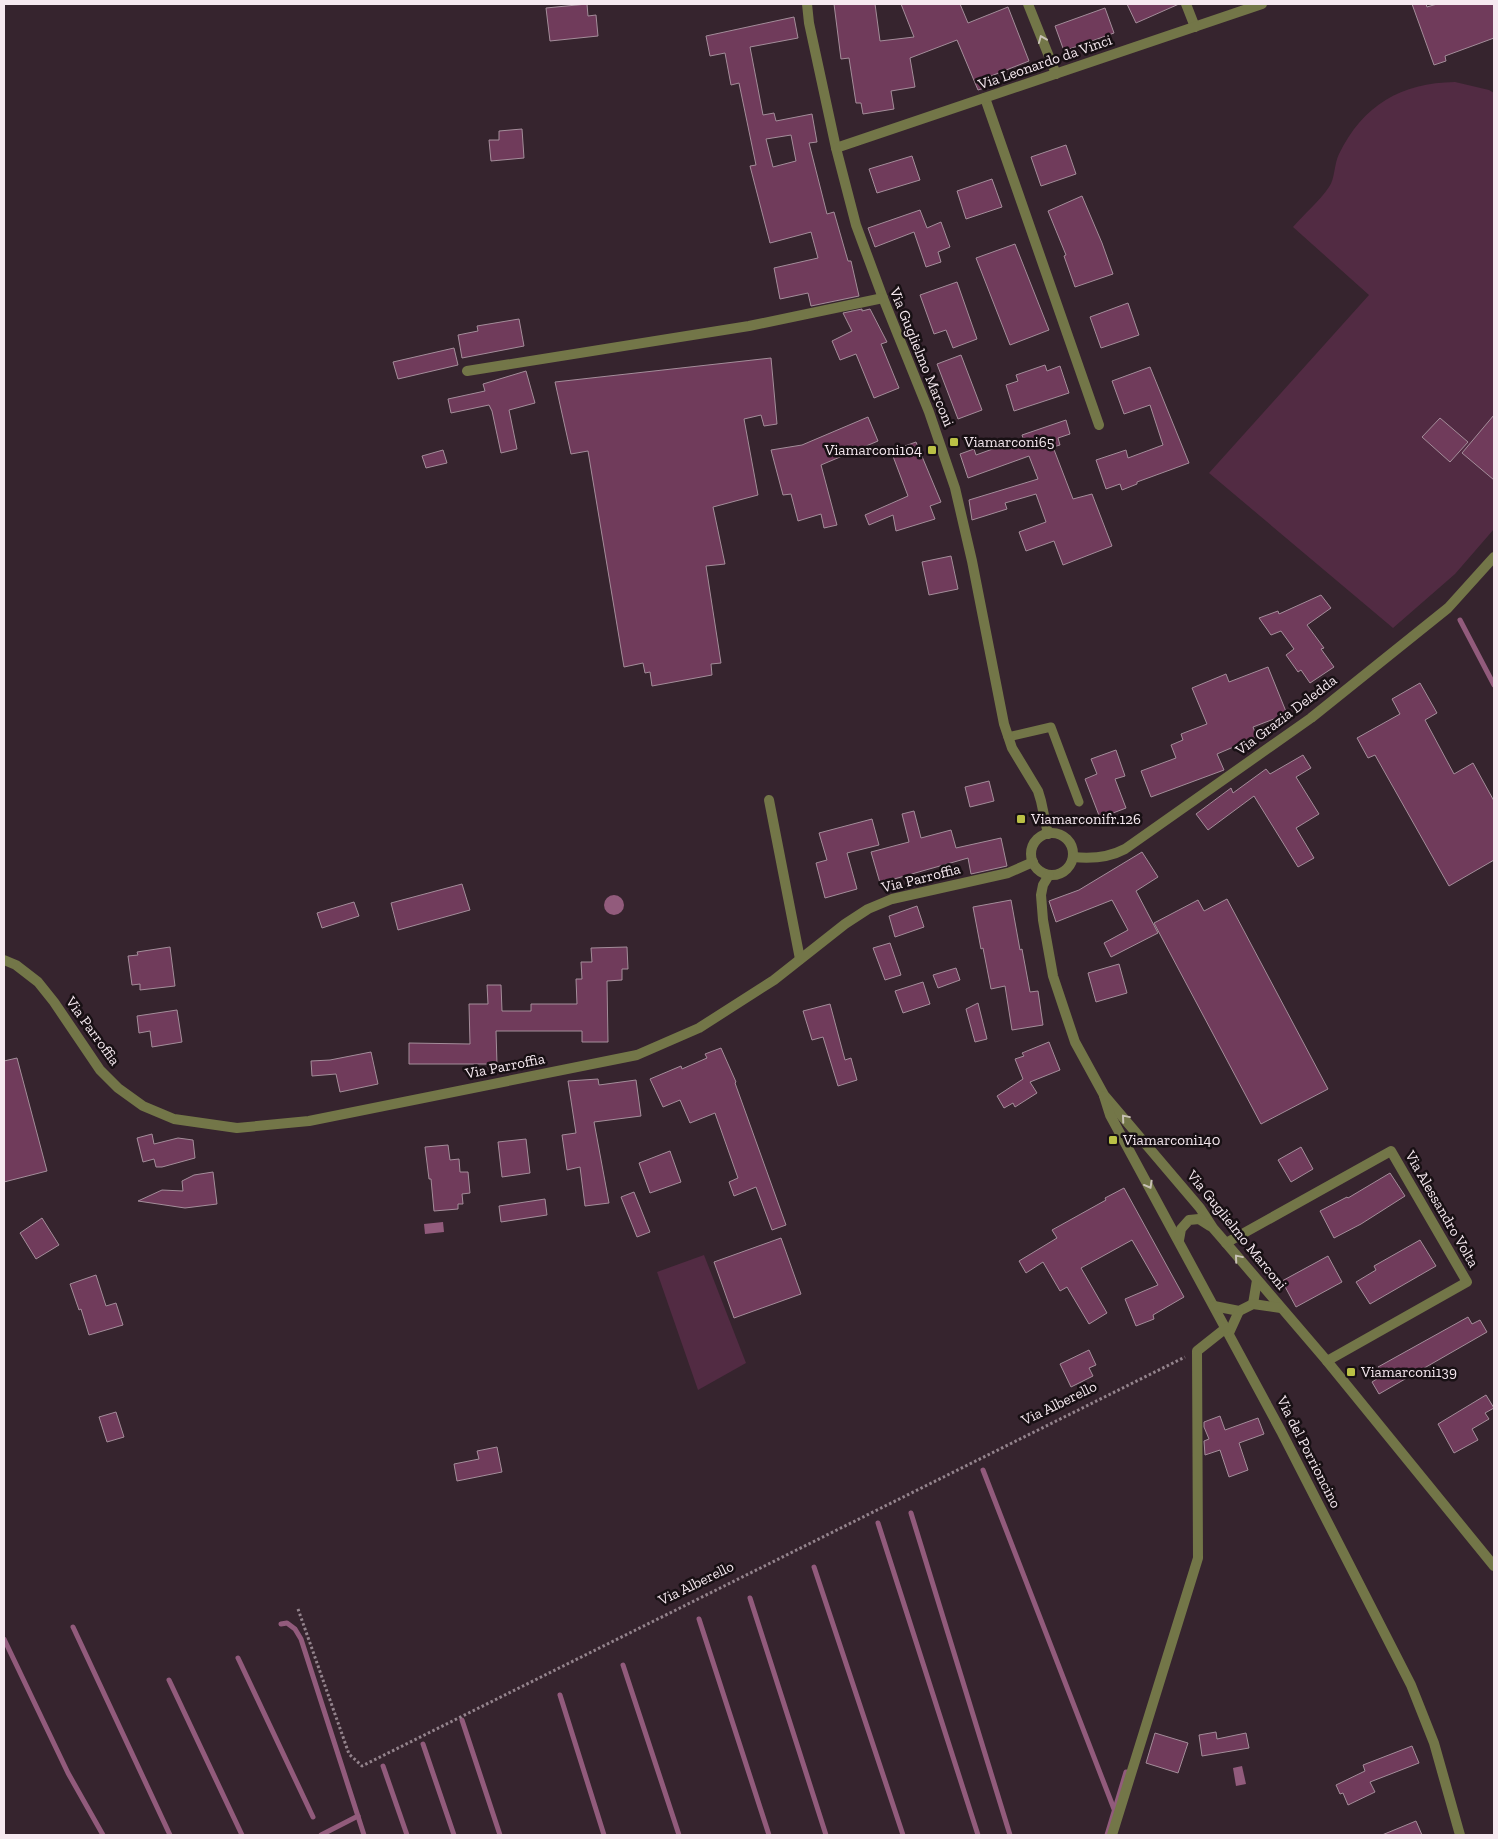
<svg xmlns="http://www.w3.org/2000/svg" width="1498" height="1839" font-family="'Zilla Slab',serif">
	<rect width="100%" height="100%" fill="#36242e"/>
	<g fill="#522b43">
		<path d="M1455,82L1489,90L1494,93V529L1455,574L1393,628L1209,473L1369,295L1293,227C1304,214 1319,202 1329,187C1335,179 1334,164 1339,154C1363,105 1401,83 1455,82Z"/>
		<path d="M704,1255L746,1363L698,1390L657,1272Z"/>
	</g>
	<g fill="#925b7c">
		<circle cx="614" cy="905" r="10"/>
		<path d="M443,1222L444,1232L425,1234L424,1224Z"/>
		<path d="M1242,1766L1246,1784L1236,1786L1233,1768Z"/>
	</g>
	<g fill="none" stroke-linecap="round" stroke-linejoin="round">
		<g stroke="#925b7c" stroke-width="5">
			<path d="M1460,620L1494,685"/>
			<path d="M983,1470L1114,1809"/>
			<path d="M911,1513L1010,1835"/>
			<path d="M878,1523L978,1835"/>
			<path d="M814,1567L903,1835"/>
			<path d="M750,1598L826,1835"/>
			<path d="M699,1619L769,1835"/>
			<path d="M281,1624L287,1623L295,1629L301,1639L364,1835"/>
			<path d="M73,1627L170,1835"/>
			<path d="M4,1639L68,1773L103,1835"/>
			<path d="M238,1658L313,1817"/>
			<path d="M623,1665L679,1835"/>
			<path d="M169,1680L242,1835"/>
			<path d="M560,1695L604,1835"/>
			<path d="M462,1720L500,1835"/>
			<path d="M423,1744L454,1835"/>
			<path d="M383,1766L407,1835"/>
			<path d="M321,1835L358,1816"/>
			<path d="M1107,1835L1126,1772"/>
		</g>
	</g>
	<g fill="#703b5b" stroke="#a48d9a" fill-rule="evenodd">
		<path d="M587,4L588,16L596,15L598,36L550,41L546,8Z"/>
		<path d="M834,4H875L880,41L914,37L901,4H960L968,23L1008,7L1029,61L991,76L994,85L978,90L957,40L910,58L915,87L891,91L894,109L863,114L861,103H856L849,58L841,59Z"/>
		<path d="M1127,4H1179L1136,23Z"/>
		<path d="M1412,4H1426L1427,7L1437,4H1494V38L1445,56L1446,61L1434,65Z"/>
		<path d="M1105,8L1114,33L1064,51L1055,26Z"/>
		<path d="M794,17L798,38L750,47L763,115L774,113L776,121L812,114L817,142L809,143L827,214L834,212L848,261H851L859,296L811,306L808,293L780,299L774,268L818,258L811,232L770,243L750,166L756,165L739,83L731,85L725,53L710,56L706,36ZM791,135L796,161L773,167L766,139Z"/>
		<path d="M522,129L524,158L491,161L489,140H499V131Z"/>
		<path d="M1066,145L1076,174L1041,186L1031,157Z"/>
		<path d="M912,156L920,180L877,193L869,169Z"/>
		<path d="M992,179L1002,207L966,219L957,191Z"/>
		<path d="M1082,196L1102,243L1113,274L1075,287L1064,256L1066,255L1048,211Z"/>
		<path d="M920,210L927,228L941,222L950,247L938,252L941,262L926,267L914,232L875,247L868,228Z"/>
		<path d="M1015,244L1049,330L1010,345L976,258Z"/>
		<path d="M957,282L977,339L953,348L946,330L934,334L920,295Z"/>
		<path d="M1128,303L1139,335L1101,348L1090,317Z"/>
		<path d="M862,309V311L870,309L887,342L881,344L899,388L874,398L856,354L840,360L832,341L852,331L843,313Z"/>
		<path d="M519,319L524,346L462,358L458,335L478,331L477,326Z"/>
		<path d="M454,348L458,365L398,379L393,362Z"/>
		<path d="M961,355L982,410L958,419L937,364Z"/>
		<path d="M771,358L777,424L764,426L761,415L744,419L758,495L713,507L725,564L706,566L721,663L711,664L712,675L652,686L650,672L645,673L643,663L624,667L588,451L571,454L555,382Z"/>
		<path d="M1045,365L1047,371L1060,366L1069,393L1014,411L1006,385L1018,381L1016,375Z"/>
		<path d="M1150,367L1189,463L1137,482V484L1122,490L1120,484L1106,489L1096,460L1126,450L1128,458L1163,445L1150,405L1124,414L1112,381Z"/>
		<path d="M526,371L535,403L509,410L517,449L501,453L492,411L489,405L451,413L448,399L485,391L483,384Z"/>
		<path d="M1494,415V480L1462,453Z"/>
		<path d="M868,417L878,441L821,465L837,525L824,528L821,514L798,521L791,494L783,495L771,450L802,445Z"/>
		<path d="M1440,418L1468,442L1450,462L1422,437Z"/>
		<path d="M1066,420L1070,434L1058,438L1060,445L1053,447L1073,499L1092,494L1112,546L1063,565L1054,541L1026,551L1019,532L1046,522L1036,494L1005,503L1007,509L972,520L969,500L1038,479L1029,456L968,478L960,454L974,449L976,455L1023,438L1022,435Z"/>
		<path d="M916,442L941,502L930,506L935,519L896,531L893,515L869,525L865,515L908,496L891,451Z"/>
		<path d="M443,450L447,463L426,468L422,456Z"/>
		<path d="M951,556L958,589L929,595L922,562Z"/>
		<path d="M1321,595L1331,608L1307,625L1324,648L1321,649L1334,667L1310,683L1301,670L1298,672L1286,655L1294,649L1281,631L1271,635L1259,618L1278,611L1279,614Z"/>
		<path d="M1268,667L1287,714L1253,727L1257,737L1217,754L1224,770L1151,797L1141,771L1176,758L1171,745L1183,740L1181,734L1207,724L1192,688L1226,674L1229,682Z"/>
		<path d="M1420,683L1437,713L1425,720L1454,774L1473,763L1494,801V860L1449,886L1375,755L1368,758L1357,738L1400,714L1392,699Z"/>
		<path d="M1116,750L1125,776L1115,779L1126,808L1100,818L1085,779L1097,774L1091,759Z"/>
		<path d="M1303,755L1311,768L1296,777L1319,814L1296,828L1314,858L1298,867L1254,796L1208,830L1196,814L1231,788L1233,793L1266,769L1270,774Z"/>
		<path d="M989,781L994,801L970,807L965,787Z"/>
		<path d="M914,811L921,838L951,830L956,848L1001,838L1007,866L971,874L968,858L880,883L871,852L909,842L902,814Z"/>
		<path d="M872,819L879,845L847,853L857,889L825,898L816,863L827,860L819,833Z"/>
		<path d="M1142,852L1158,877L1136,891L1158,933L1111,957L1104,943L1128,930L1112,900L1056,922L1049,901L1079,890Z"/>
		<path d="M462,884L470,910L398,930L391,903Z"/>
		<path d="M1227,899L1328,1089L1261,1124L1154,923L1198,900L1204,911Z"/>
		<path d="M1011,900L1020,950L1022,949L1030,992L1038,991L1043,1025L1012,1030L1005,986L991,989L983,948L981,949L973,907Z"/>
		<path d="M354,902L359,916L322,928L317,913Z"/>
		<path d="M917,906L924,927L895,937L889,916Z"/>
		<path d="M890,943L901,975L885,980L873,948Z"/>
		<path d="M170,947L175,986L140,990V984L132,985L128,956L138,955L137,952Z"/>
		<path d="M627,947L628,969H622V980L607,981L608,1042H582V1031H496L497,1064H409V1043L470,1044L469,1004H488L487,985H501L502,1011H531V1004H577L576,979H582L581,962H592L591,948Z"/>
		<path d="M1119,964L1127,993L1096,1002L1088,973Z"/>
		<path d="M956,968L960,980L938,988L933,975Z"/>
		<path d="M923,982L930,1004L903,1013L895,991Z"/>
		<path d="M978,1003L987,1039L975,1042L966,1009Z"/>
		<path d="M830,1004L845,1060L851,1058L857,1080L838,1086L823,1037L812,1040L803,1011Z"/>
		<path d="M177,1010L182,1042L152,1047L150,1031L139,1033L137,1016Z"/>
		<path d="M1049,1042L1060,1070L1030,1082L1037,1093L1015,1107L1013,1103L1004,1108L997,1096L1023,1079L1015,1059L1024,1056L1022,1053Z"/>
		<path d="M721,1048L736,1082L735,1083L786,1225L772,1230L756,1187L734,1196L729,1182L738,1178L715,1113L690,1123L680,1100L663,1107L650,1079L681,1066L682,1069L707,1058L705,1054Z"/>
		<path d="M371,1052L378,1084L340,1092L336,1074L312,1076L311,1061L330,1060Z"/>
		<path d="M17,1058L47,1171L4,1182V1061Z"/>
		<path d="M598,1079L599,1085L636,1080L641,1116L594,1122L609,1203L585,1206L580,1167L567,1170L562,1135L576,1133L568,1081Z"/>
		<path d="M152,1134L154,1144L178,1138L193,1140L195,1158L162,1167H156L154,1159L143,1162L137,1138Z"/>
		<path d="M526,1139L530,1173L502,1177L498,1142Z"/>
		<path d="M448,1145L450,1160L459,1159L460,1172H468L470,1193L462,1194L463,1204H458V1209L434,1211L431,1179H429L425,1147Z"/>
		<path d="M1301,1147L1313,1169L1291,1182L1278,1160Z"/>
		<path d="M670,1151L681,1182L650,1193L639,1163Z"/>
		<path d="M213,1172L217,1204L185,1208L138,1201L162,1190L183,1191L182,1181L194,1175Z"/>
		<path d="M1390,1173L1405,1196L1361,1224L1334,1238L1320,1211L1347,1197L1348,1198Z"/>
		<path d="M1124,1188L1184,1297L1153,1315L1154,1319L1136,1326L1125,1299L1158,1285L1132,1240L1081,1268L1107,1313L1089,1324L1067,1287L1060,1291L1043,1262L1026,1273L1019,1261L1057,1238L1052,1230L1106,1200L1105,1198Z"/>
		<path d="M634,1192L650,1232L637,1237L621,1197Z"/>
		<path d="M545,1199L547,1215L501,1222L499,1206Z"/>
		<path d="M42,1218L59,1245L36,1259L20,1233Z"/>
		<path d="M781,1238L801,1294L734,1318L714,1262Z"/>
		<path d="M1420,1240L1436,1266L1370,1304L1356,1282L1376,1270L1374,1266Z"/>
		<path d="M1328,1256L1342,1282L1296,1307L1282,1281Z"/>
		<path d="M96,1275L106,1306L116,1303L123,1325L89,1335L81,1309L79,1310L70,1284Z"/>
		<path d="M1468,1317L1472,1324L1480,1320L1487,1332L1379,1394L1372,1382L1383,1375L1378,1367Z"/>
		<path d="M1089,1350L1096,1365L1089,1368L1093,1376L1071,1387L1060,1364Z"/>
		<path d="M1486,1395L1494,1408L1485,1413L1489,1419L1472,1429L1478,1440L1454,1453L1438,1424Z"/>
		<path d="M116,1412L124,1437L107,1442L99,1417Z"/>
		<path d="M1220,1416L1225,1430L1258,1418L1264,1434L1239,1443L1248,1470L1229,1477L1220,1450L1205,1455L1204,1441L1209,1439L1204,1427V1422Z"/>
		<path d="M497,1447L502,1472L457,1481L454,1464L479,1459L477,1451Z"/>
		<path d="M1216,1732L1217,1739L1246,1733L1249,1748L1202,1756L1199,1735Z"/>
		<path d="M1155,1733L1188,1743L1178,1773L1146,1763Z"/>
		<path d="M1412,1746L1419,1763L1370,1782L1375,1792L1348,1805L1343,1793L1340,1794L1336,1785L1365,1771L1363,1765Z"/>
		<path d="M1416,1821L1422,1835H1382Z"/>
	</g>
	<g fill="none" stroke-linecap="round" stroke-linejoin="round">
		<path stroke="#94848d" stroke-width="3" stroke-dasharray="2.5 2.5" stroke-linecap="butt" d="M298,1609L349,1754L362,1766L1185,1357"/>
		<path stroke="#737648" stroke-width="9" d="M1008,737L1051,727L1079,802"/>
		<g stroke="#737648" stroke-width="10">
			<path d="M807,4L809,23L836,148L856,225L883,298L929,412L955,488L972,561L1004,724L1012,748L1038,791L1041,801L1048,834"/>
			<path d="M1028,4L1056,74"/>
			<path d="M1186,4L1195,27"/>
			<path d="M985,98L1099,425"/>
			<path d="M836,148L1262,4"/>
			<path d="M467,371L749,326L883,298"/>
			<path d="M769,800L800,959"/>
			<circle cx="1052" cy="854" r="21"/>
			<path d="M1073,857C1091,859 1108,858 1125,849L1311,718L1448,608L1494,557"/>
			<path d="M1049,875L1043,885L1041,895L1043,920L1053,976L1075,1042L1104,1095L1200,1208L1213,1228L1226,1243L1327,1361L1494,1566"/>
			<path d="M4,960L16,965L38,982L54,1002L100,1070L118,1088L143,1106L174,1119L237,1128L309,1121L637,1055L699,1028L774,980L845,924L868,909L892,899L1008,873L1033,862"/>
			<path d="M1104,1096L1110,1115L1281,1431L1411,1685L1434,1743L1460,1835"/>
			<path d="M1179,1240L1181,1229L1189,1220L1199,1219L1210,1226"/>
			<path d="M1226,1243L1391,1151L1467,1282L1327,1361"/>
			<path d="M1253,1304L1257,1280"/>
			<path d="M1214,1306L1239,1311L1253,1304L1281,1308"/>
			<path d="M1229,1333L1239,1311"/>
			<path d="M1112,1835L1198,1558L1197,1351L1226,1328"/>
		</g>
	</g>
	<defs><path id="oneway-chevron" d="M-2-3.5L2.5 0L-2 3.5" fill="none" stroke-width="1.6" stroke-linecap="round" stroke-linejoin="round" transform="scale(1.25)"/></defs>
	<g stroke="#c8c1b5">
		<use href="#oneway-chevron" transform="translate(1042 39) rotate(-112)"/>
		<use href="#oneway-chevron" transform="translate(1125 1118) rotate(-130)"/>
		<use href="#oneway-chevron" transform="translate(1149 1185) rotate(61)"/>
		<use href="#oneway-chevron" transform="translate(1238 1258) rotate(-130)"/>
	</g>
	<g fill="#bac045" stroke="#181014" stroke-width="2">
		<rect x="949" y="437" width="10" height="10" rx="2.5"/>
		<rect x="927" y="445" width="10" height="10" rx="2.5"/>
		<rect x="1016" y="814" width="10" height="10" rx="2.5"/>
		<rect x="1108" y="1135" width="10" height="10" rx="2.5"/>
		<rect x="1346" y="1367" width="10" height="10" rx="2.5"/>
	</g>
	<g text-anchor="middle" stroke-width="5" stroke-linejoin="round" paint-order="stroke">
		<g font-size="15" fill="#f6e9f0" stroke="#181014">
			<text transform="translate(1045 62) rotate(-19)" y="5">Via Leonardo da Vinci</text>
			<text transform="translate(922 357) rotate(68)" y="5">Via Guglielmo Marconi</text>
			<text transform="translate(1286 715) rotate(-37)" y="5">Via Grazia Deledda</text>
			<text transform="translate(921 878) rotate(-14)" y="5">Via Parroffia</text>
			<text transform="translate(93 1031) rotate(54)" y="5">Via Parroffia</text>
			<text transform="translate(505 1066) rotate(-11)" y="5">Via Parroffia</text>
			<text transform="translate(1442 1209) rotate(60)" y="5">Via Alessandro Volta</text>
			<text transform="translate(1237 1230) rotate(51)" y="5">Via Guglielmo Marconi</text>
			<text transform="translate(1059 1403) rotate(-26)" y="5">Via Alberello</text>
			<text transform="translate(1309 1452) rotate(63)" y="5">Via del Porrioncino</text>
			<text transform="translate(696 1583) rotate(-26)" y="5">Via Alberello</text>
		</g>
		<g font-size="15" fill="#f6e9f0" stroke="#181014" text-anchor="start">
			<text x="964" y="447">Viamarconi65</text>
			<text x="922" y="455" text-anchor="end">Viamarconi104</text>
			<text x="1031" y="824">Viamarconifr.126</text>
			<text x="1123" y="1145">Viamarconi140</text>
			<text x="1361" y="1377">Viamarconi139</text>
		</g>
	</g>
	<rect width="1498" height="1839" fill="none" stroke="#f6e9f0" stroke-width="10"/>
</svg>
